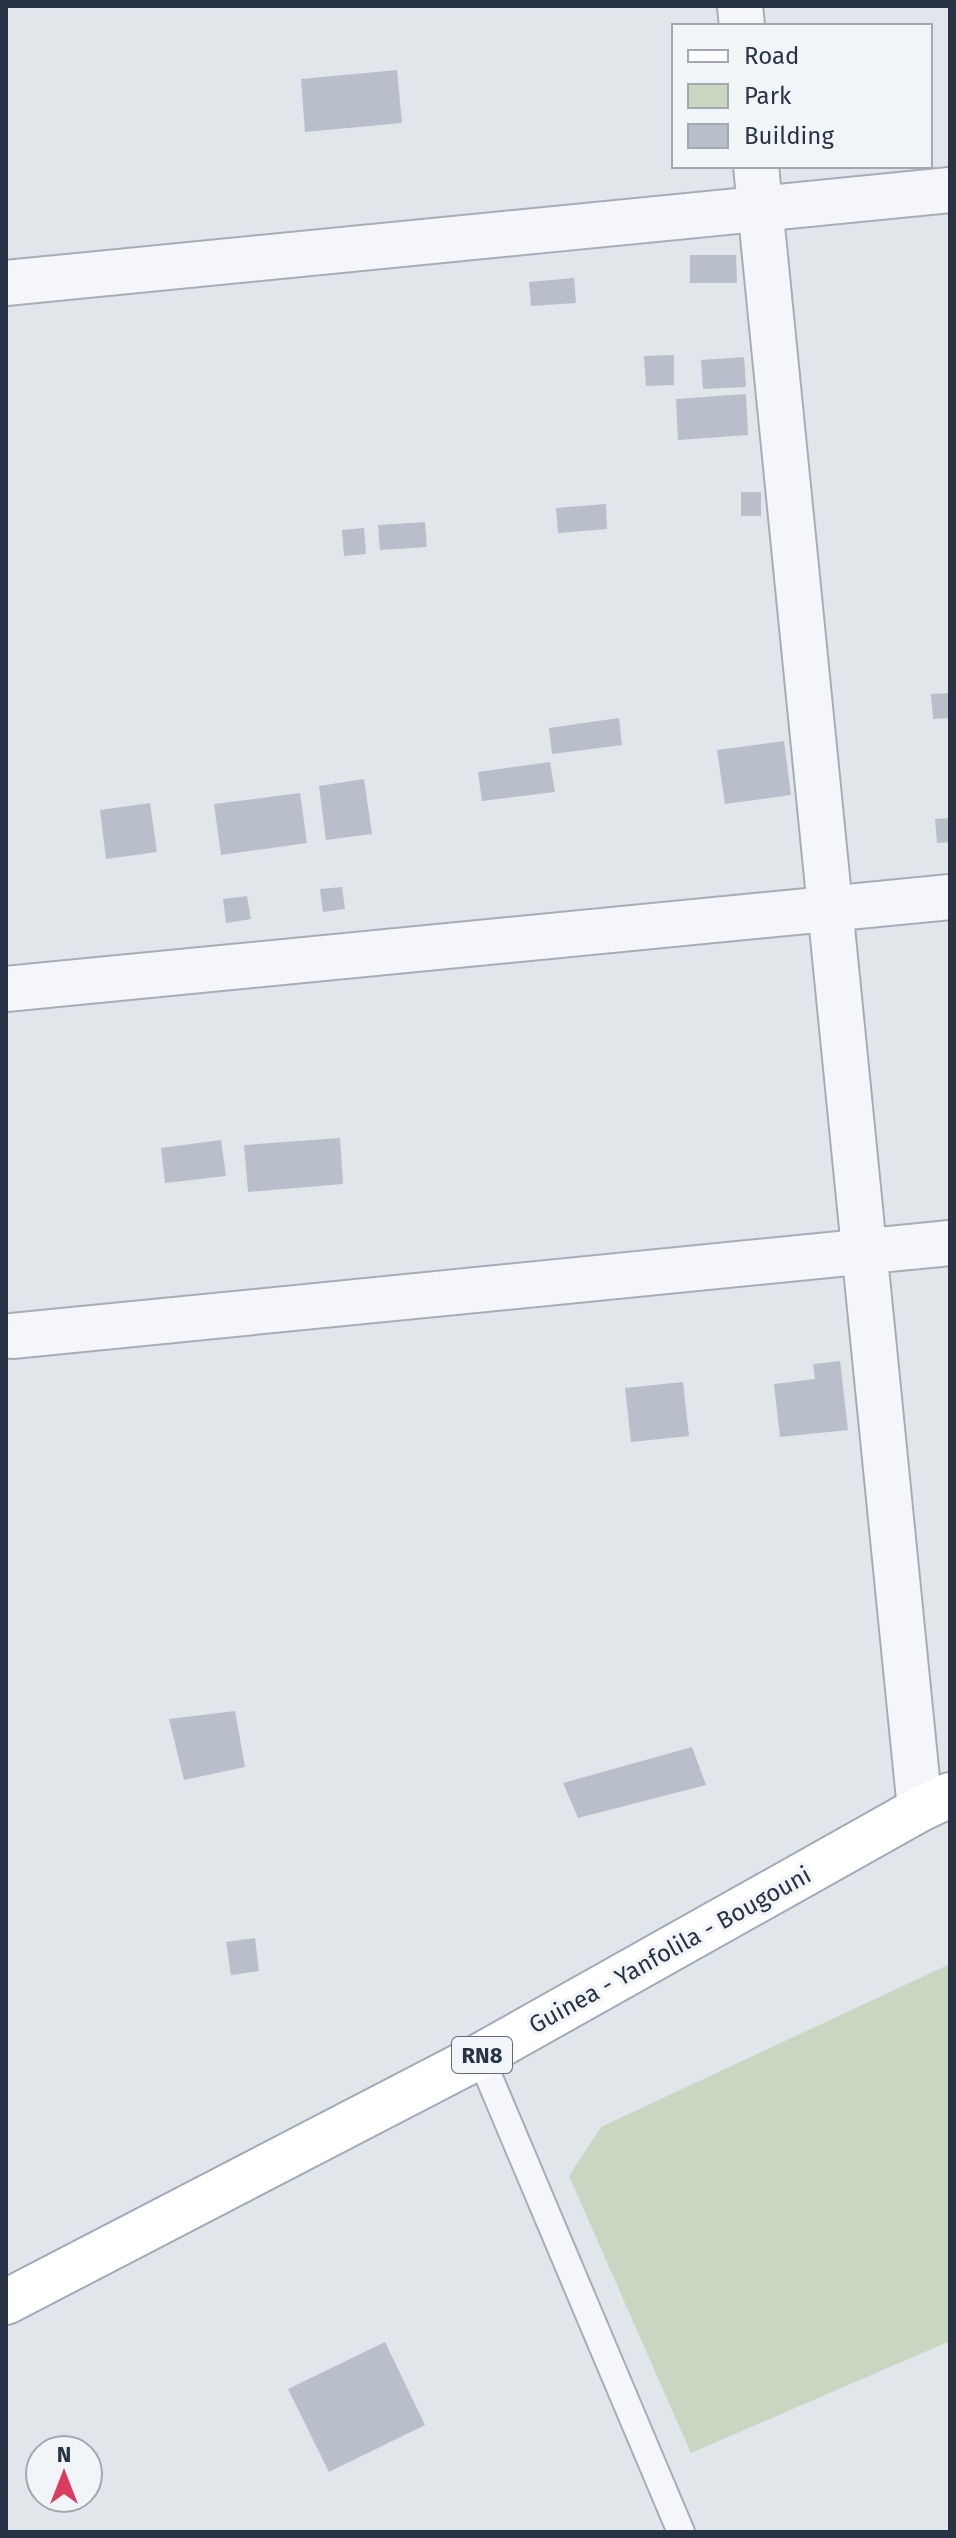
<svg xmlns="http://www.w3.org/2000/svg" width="956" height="2538" font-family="'Fira Sans',sans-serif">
	<rect width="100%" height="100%" fill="#e1e6eb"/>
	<path fill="#c8d6c2" d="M950,1964V2341L691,2453L569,2176L601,2127Z"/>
	<g fill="#b8bfca">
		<path d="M397,70L402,123L305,132L301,79Z"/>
		<path d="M690,255H736L737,283H690Z"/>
		<path d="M574,278L576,303L531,306L529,282Z"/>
		<path d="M674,355V385L646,386L644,356Z"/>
		<path d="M744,357L746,387L703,389L701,360Z"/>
		<path d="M746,394L748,435L678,440L676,399Z"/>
		<rect x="741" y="492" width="20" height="24"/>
		<path d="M606,504L607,529L558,533L556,508Z"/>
		<path d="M425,522L427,547L380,550L378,525Z"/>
		<path d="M364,528L366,554L344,556L342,530Z"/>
		<path d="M950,693V718L933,719L931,694Z"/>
		<path d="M619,718L622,745L552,754L549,728Z"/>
		<path d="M784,741L791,795L725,804L717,750Z"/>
		<path d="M550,762L555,792L482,801L478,772Z"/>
		<path d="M364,779L372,834L326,840L319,786Z"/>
		<path d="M300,793L307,843L221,855L214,804Z"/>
		<path d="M150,803L157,852L106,859L100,810Z"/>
		<path d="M950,818V842L937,843L935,819Z"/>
		<path d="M342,887L345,909L323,912L320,889Z"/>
		<path d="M247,896L251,919L226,923L223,899Z"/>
		<path d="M340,1138L343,1184L248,1192L244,1145Z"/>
		<path d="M221,1140L226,1176L165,1183L161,1148Z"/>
		<path d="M840,1361L848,1430L780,1437L774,1384L815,1379L813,1364Z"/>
		<path d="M683,1382L689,1436L631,1442L625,1388Z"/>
		<path d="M235,1711L245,1767L184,1780L169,1719Z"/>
		<path d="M692,1747L706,1785L578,1818L563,1783Z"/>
		<path d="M255,1938L259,1971L231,1975L226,1942Z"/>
		<path d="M385,2342L425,2425L329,2472L288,2389Z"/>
	</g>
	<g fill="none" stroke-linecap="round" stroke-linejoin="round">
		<defs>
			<path id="service" d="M480,2056L681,2532"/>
			<g id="minor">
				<path d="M740,6L742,26"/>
				<path d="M756,166L920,1809"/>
				<path d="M6,283L950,190"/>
				<path d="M6,989L950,897"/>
				<path d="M12,1336L950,1243"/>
			</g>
			<path id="primary" d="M6,2302L480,2056L920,1809L950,1795"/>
		</defs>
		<use href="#service" stroke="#a6adb6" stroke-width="30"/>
		<use href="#minor" stroke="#a6adb6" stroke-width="48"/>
		<use href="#primary" stroke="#9fabb8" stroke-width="48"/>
		<use href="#service" stroke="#f5f6f9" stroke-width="26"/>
		<use href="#minor" stroke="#f5f6f9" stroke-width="44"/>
		<use href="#primary" stroke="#fff" stroke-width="44"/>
	</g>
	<g text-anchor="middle" stroke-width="7" stroke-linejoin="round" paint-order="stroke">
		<rect fill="#f1f5f8" stroke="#646e7b" stroke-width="2" x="452" y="2037" width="60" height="36" rx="6"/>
		<g font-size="22" font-weight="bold" fill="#283445">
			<text x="482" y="2063">RN8</text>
		</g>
		<g font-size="24" fill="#283445" stroke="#f1f5f8">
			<text transform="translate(670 1950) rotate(-29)" y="8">Guinea - Yanfolila - Bougouni</text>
		</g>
	</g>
	<rect width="956" height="2538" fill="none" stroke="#283445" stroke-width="16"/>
	<rect x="672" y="24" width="260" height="144" fill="#f1f5f8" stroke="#a1a8b0" stroke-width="2"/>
	<rect x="688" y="50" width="40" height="12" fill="#ffffff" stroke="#a1a8b0" stroke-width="2"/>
	<text x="744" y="64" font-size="24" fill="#283445">Road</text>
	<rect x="688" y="84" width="40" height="24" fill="#c8d6c2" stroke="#a1a8b0" stroke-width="2"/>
	<text x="744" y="104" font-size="24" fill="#283445">Park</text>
	<rect x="688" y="124" width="40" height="24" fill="#b8bfca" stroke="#a1a8b0" stroke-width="2"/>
	<text x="744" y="144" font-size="24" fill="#283445">Building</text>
	<g transform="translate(64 2474)"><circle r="38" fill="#f1f5f8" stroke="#a1a8b0" stroke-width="2"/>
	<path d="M0-6L14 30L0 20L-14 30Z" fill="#db3b5e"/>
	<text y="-12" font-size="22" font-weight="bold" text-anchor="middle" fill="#283445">N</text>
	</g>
</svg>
